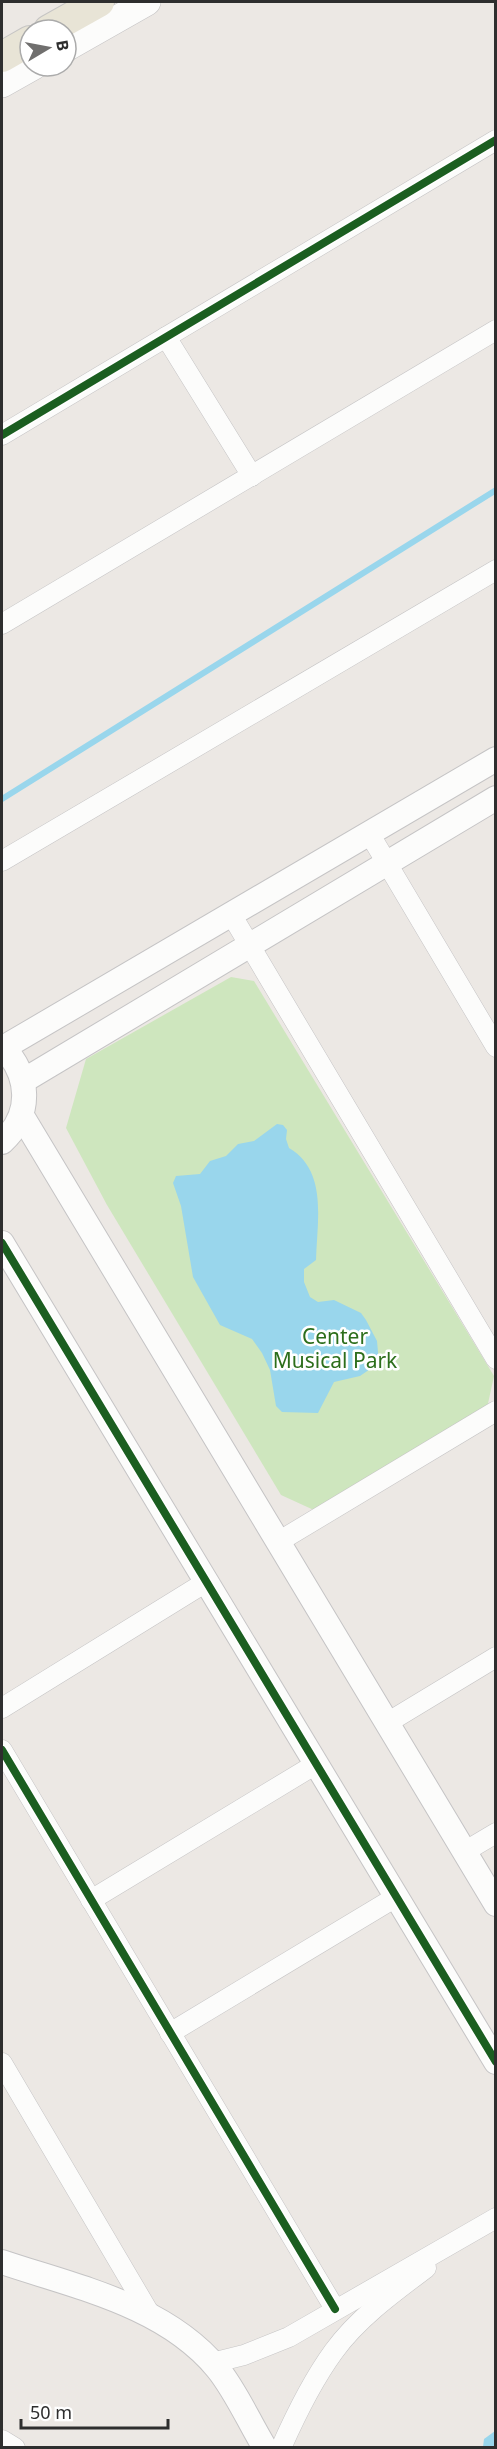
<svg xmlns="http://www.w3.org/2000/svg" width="497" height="2449" font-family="'Noto Sans',sans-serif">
	<rect width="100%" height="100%" fill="#ece8e4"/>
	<path fill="#cee6be" d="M231,977L254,981L494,1376L487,1408L316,1511L281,1495L107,1205L66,1128L86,1059Z"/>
	<g fill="#99d6ec">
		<path d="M277,1124L283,1125L287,1130L286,1139L289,1148C328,1171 317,1221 316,1260L304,1269V1282L310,1297L318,1302L334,1300L361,1313L366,1320L377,1341L379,1363L360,1376L334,1382L318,1413L282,1412L276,1406L270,1370L262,1353L252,1339L220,1325L193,1277L181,1206L173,1183L176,1176L200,1174L210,1161L226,1156L238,1144L254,1141Z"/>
		<path d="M495,2431V2447H483L484,2439Z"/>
	</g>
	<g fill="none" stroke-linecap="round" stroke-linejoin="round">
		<path stroke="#99d6ec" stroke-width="6" d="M2,799L496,490"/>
		<defs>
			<g id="minor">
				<path d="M166,337L252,476"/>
				<path d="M2,435L496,140"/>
				<path d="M2,624L496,330"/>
				<path d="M369,833L496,1047"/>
				<path d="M2,861L496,570"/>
				<path d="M231,914L496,1359"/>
				<path d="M278,1542L496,1411"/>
				<path d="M2,1708L206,1582"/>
				<path d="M387,1723L496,1657"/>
				<path d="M2,1750L335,2309"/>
				<path d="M464,1852L496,1833"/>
				<path d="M91,1900L316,1764"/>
				<path d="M170,2033L396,1897"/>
				<path d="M2,2063L151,2316"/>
				<path d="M212,2363L244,2355L289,2337L496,2218"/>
				<path d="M2,2440L15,2448"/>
				<path d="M281,2448C296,2414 312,2381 334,2351C358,2318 394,2292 426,2268"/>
			</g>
			<g id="tertiary">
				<path d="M2,1046C30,1075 33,1114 2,1142"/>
				<path d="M3,1048L496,759"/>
				<path d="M23,1081L496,798"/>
				<path d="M22,1116L496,1904"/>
				<path d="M2,1243L496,2062"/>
				<path d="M2,2262C76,2287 165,2305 217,2368C236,2391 249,2422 265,2448"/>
			</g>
			<g id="secondary">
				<path d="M66,48L147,2"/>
				<path d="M2,84L34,66"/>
			</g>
			<g id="primary">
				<path d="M49,30L99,2"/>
				<path d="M2,57L30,41"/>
			</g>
		</defs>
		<use href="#minor" stroke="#c5c4c5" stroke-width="21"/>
		<use href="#tertiary" stroke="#c5c4c5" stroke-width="26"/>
		<use href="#secondary" stroke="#c5c4c5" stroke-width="28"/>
		<use href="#primary" stroke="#c6c5c4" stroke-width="32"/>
		<use href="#minor" stroke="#fcfcfb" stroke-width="20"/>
		<use href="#tertiary" stroke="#fcfcfb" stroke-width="24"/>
		<use href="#secondary" stroke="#fcfcfb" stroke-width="27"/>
		<use href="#primary" stroke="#e8e4d6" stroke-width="30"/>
		<defs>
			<g id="cycleway">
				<path d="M2,435L496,140"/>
				<path d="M2,1243L496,2062"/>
				<path d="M2,1750L335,2309"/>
			</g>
		</defs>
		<use href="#cycleway" stroke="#fff" stroke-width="11"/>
		<use href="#cycleway" stroke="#1b5e20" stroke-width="8"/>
	</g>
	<g text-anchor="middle" stroke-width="5" stroke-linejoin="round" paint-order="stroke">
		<g font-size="21" fill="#2c6e1b" stroke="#fff">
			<text x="335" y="1344">Center<tspan x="335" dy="24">Musical Park</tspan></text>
		</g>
	</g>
	<rect width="497" height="2449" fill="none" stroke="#2e2e2e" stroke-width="6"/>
	<g transform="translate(48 48) rotate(80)"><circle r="28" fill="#ffffff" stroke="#ababab" stroke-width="1.5"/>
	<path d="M0-4.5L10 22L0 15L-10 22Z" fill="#706f6e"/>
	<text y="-9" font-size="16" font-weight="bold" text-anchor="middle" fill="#2e2e2e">B</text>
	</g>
	<path d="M21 2419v9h147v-9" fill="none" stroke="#2e2e2e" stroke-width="3"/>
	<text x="30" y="2419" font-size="18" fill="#2e2e2e" stroke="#ffffff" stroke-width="4.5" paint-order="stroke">50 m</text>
</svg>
